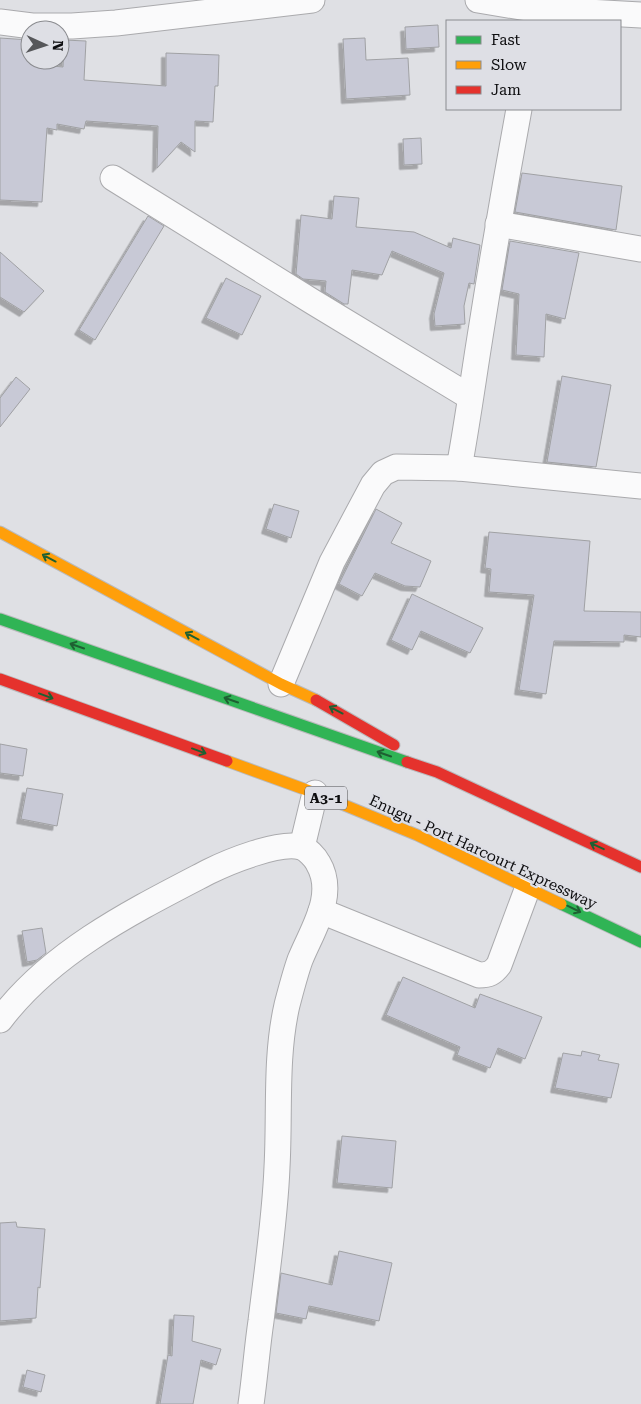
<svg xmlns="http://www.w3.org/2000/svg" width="641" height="1404" font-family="'Roboto Serif',serif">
	<defs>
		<filter id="shadow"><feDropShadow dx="-4.5" dy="4.5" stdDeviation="0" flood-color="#0004"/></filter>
	</defs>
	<rect width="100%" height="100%" fill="#dfe0e4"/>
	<g fill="#c8c9d6" stroke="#a0a1a4" filter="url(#shadow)">
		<path d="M438,25L439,47L406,49L405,27Z"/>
		<path d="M0,38L30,40V64L63,67L64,40L86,41L84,80L166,86V53L219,55L218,86H215L213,122L195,121V152L181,142L157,168L158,126L86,121L84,129L57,124V130L47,128L42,202L0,200Z"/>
		<path d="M365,38L366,60L408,58L410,95L346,99L343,39Z"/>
		<path d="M421,138L422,164L404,165L403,139Z"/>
		<path d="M522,173L622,186L616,230L515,212Z"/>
		<path d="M334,196L359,198L356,227L414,232L451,248L453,238L480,245L474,284L469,283L464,306L465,324L435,326L434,314L444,273L392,251L382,275L352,270L348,304H344L325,292L326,281L303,279L296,274L301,215L332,219Z"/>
		<path d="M148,216L164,226L95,340L79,330Z"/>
		<path d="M510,241L579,253L565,319L546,314L544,357L516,355L519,294L502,290Z"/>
		<path d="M0,252L44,291L24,312L0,297Z"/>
		<path d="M226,278L261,296L242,335L206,318Z"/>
		<path d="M562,376L611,385L596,467L547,462Z"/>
		<path d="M16,377L30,389L0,427V398Z"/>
		<path d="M274,504L299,511L291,538L266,529Z"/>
		<path d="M376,509L402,523L391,543L431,561L420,587L405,586L375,573L362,596L339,584Z"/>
		<path d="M489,532L590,541L584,611L641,612V637L624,635V642L554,641L546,694L519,690L534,595L489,592L491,569L485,568Z"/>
		<path d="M412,594L483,628L470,653L421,631L412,650L391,640Z"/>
		<path d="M0,744L27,749L23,776L0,773Z"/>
		<path d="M27,788L63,794L57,826L21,819Z"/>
		<path d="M42,928L46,953L37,960L27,962L22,931Z"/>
		<path d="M403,977L475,1008L480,994L542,1017L525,1059L498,1048L490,1068L457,1055L460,1047L386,1015Z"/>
		<path d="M582,1051L600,1055L598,1060L619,1064L611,1098L555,1088L563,1053L581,1056Z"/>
		<path d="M342,1136L396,1141L392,1188L337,1183Z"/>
		<path d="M16,1222L17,1227L45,1229L40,1288L38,1287L36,1318L0,1321V1223Z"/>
		<path d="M339,1251L392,1263L379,1321L309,1306L306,1319L276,1313L281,1273L332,1285Z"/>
		<path d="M174,1315L194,1316L192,1341L221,1349L216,1365L201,1360L193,1404H160L168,1355L172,1356Z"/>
		<path d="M27,1370L45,1375L41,1392L23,1387Z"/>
	</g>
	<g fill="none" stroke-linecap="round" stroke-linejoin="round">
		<defs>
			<g id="street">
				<path d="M478,0L533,9L641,15"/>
				<path d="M0,22L32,26H72L116,23L312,0"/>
				<path d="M113,178L313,302L470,397"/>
				<path d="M498,224L640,249"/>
				<path d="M459,468L641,486"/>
				<path d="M281,684L332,562L373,485L383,473L396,467L459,468C467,425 473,381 480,337C492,261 505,185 519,109"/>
				<path d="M302,847L315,793"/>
				<path d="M321,911L479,975C489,975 493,973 499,965L528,887"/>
				<path d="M0,1020C52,951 133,911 208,872C228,862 279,841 301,847C307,849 315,857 318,863C337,895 312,930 300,960C295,974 291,990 287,1005C275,1057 280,1113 277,1167C275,1219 267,1270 261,1321C257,1348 255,1376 251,1404"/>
			</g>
			<g id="fast">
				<path d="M0,619L407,762"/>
				<path d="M561,904L641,942"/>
			</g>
			<g id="slow">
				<path d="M0,532L281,684L316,700"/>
				<path d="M227,761L315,793L417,835L561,904"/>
			</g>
			<g id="jam">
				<path d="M0,679L227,761"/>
				<path d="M316,700L394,745"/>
				<path d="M407,762L437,772L641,867"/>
			</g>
		</defs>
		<use href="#street" stroke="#aaaaad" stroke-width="27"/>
		<use href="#fast" stroke="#bababc" stroke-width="13"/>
		<use href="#slow" stroke="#bababc" stroke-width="13"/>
		<use href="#jam" stroke="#bababc" stroke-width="13"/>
		<use href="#street" stroke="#fafafb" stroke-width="25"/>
		<use href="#fast" stroke="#30b455" stroke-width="11"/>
		<use href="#slow" stroke="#ff9f0a" stroke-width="11"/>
		<use href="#jam" stroke="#e5322d" stroke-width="11"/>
	</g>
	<defs><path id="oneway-shaft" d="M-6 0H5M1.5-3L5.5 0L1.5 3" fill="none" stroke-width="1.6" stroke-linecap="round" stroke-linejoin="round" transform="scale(1.25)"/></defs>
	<g stroke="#1e6032">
		<use href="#oneway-shaft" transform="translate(49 558) rotate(-152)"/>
		<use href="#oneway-shaft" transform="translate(192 636) rotate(-152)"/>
		<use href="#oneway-shaft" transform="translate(77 646) rotate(-161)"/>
		<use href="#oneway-shaft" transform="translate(46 696) rotate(20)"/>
		<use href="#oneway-shaft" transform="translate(231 700) rotate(-161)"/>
		<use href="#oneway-shaft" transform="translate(336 710) rotate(-152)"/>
		<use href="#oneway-shaft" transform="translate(199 751) rotate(20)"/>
		<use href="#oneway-shaft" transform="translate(384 754) rotate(-161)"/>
		<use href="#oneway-shaft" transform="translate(597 846) rotate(-155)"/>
		<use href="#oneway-shaft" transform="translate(574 909) rotate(26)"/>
	</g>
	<g text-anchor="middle" stroke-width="4.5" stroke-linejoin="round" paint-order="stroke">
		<rect fill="#dedfe5" stroke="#4c4c4f" stroke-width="1" x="305" y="786.5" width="42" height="23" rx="4"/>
		<g font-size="14" font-weight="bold" fill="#0d0d0f">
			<text x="326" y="803">A3-1</text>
		</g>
		<g font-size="15" fill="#0d0d0f" stroke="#dedfe5">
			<text transform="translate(483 852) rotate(25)" y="5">Enugu - Port Harcourt Expressway</text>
		</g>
	</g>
	<rect x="446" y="20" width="175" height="90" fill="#dedfe5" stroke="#8a8b8f"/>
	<rect x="456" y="36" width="25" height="8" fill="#30b455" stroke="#8a8b8f"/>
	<text x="491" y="45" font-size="15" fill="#0d0d0f">Fast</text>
	<rect x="456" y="61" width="25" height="8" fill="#ff9f0a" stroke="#8a8b8f"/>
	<text x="491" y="70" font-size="15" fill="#0d0d0f">Slow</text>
	<rect x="456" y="86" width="25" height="8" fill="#e5322d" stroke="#8a8b8f"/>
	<text x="491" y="95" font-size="15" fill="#0d0d0f">Jam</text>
	<g transform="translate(45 45) rotate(93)"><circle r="24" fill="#dedfe5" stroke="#8a8b8f"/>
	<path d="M0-4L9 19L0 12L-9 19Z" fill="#56575a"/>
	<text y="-8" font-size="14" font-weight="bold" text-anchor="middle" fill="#0d0d0f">N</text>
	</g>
</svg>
